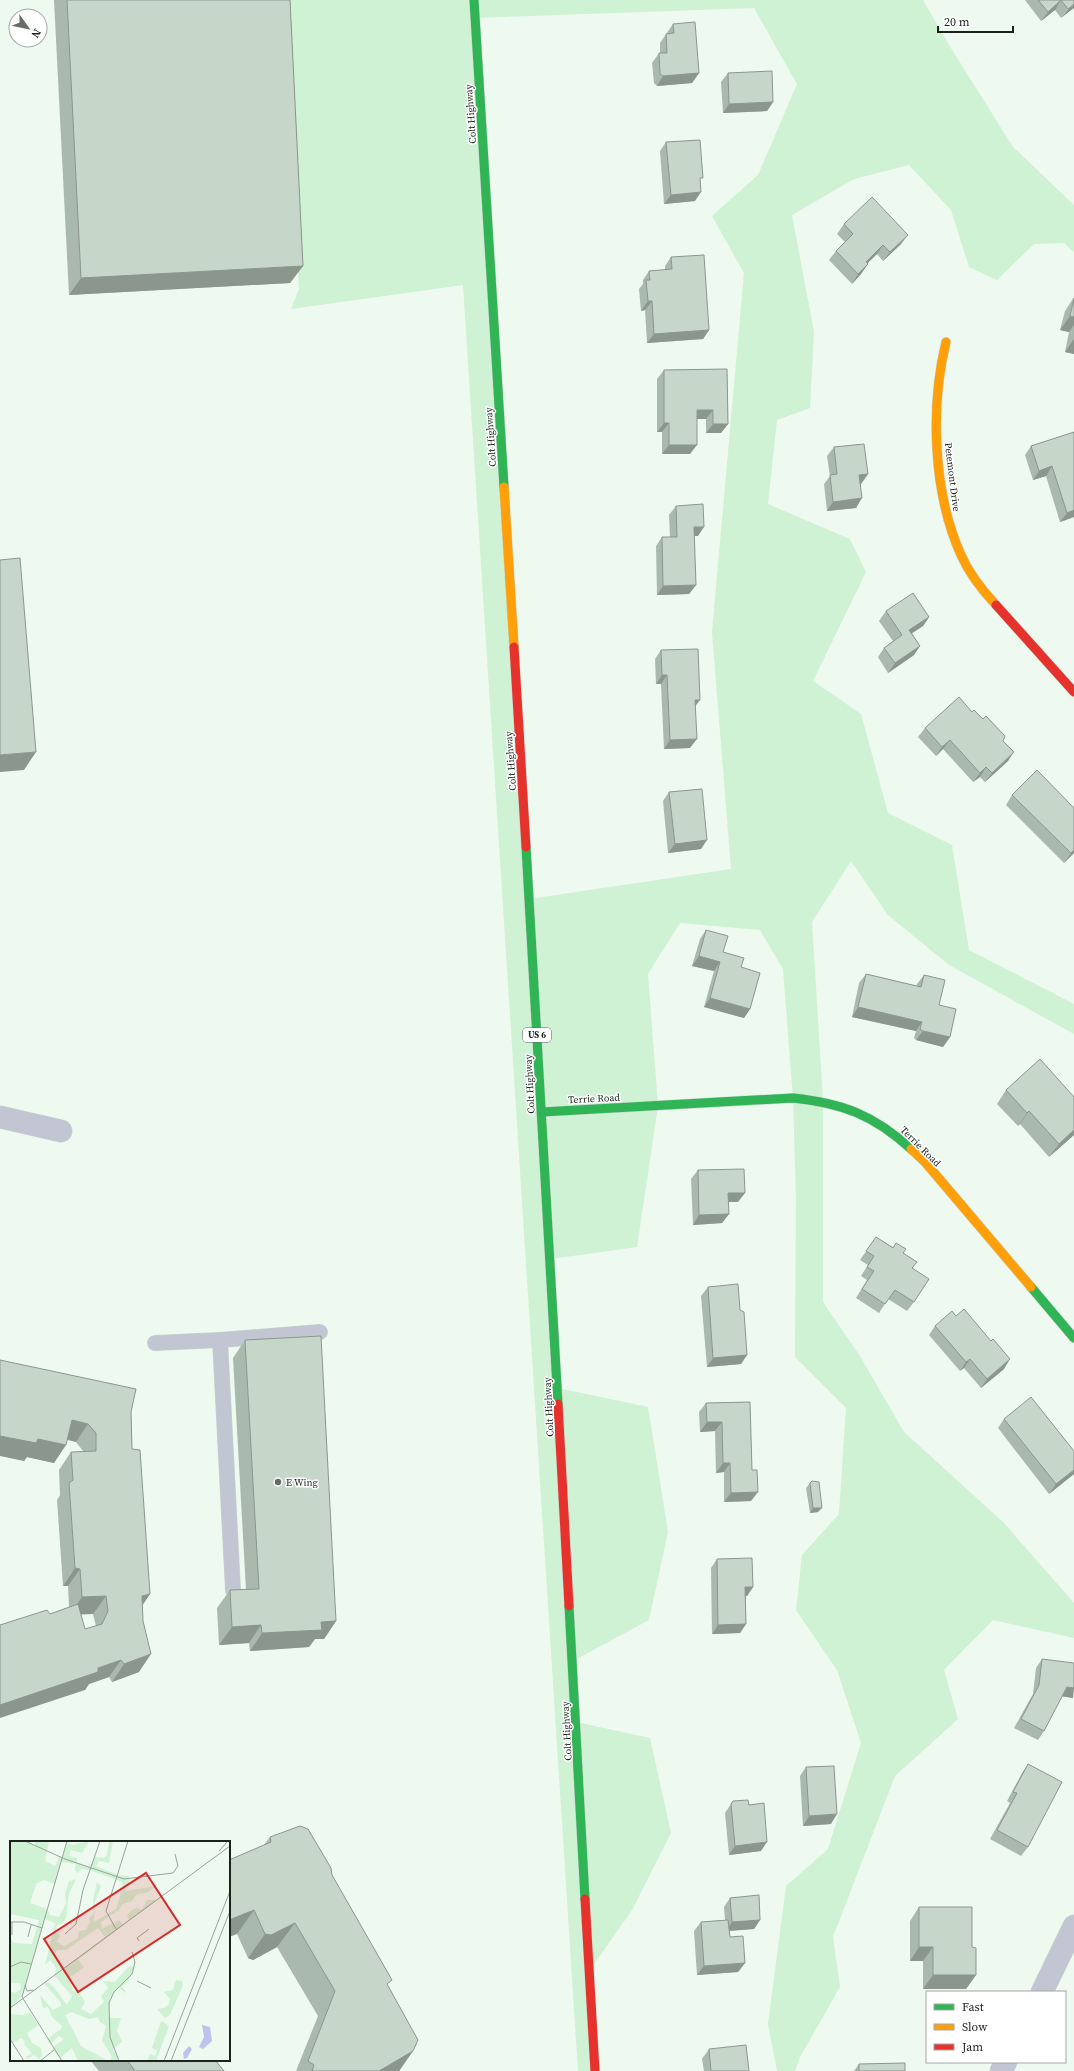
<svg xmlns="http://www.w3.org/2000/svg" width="1074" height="2071" font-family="'Source Serif 4',serif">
	<rect width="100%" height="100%" fill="#eef9f0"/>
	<path fill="#cff1d4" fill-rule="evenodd" d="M281,0H923L949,45L1013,147L1074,205V252L1064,243L1034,244L997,280L969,267L951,210L909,165L854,179L792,215L814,332L810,408L777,420L768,504L850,539L866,572L813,681L861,714L888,813L952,845L969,950L1074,1004V1034L949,965L888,915L851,861L812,922L823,1100V1302L860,1356L904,1432L1003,1522L1074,1603V1638L993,1620L944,1670L958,1719L895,1776L833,1937L840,1987L800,2057L795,2071H777L768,2024L786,1886L828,1849L861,1743L837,1670L796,1610L802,1555L839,1514L846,1408L795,1357L796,1198L793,1098L783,969L760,930L680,923L648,974L658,1106L637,1247L551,1259L558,1388L648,1407L668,1532L649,1620L573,1661L576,1722L650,1738L671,1833L632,1910L590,1970L595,2071H578L463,285L291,309L299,289ZM754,8L797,84L758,175L712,216L744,273L712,632L731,869L529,899L475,18Z"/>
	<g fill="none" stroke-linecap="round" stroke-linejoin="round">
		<defs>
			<g id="lane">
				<path d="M220,1340L320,1332"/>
				<path d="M155,1343L220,1340L233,1590"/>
			</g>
			<g id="street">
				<path d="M0,1117L61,1131"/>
				<path d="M1042,1992L1074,1926"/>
				<path d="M1001,2071L1006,2062"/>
			</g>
			<g id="fast">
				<path d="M474,0L504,487"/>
				<path d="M526,847L558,1404"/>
				<path d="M542,1112L793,1098C842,1103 874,1115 911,1149"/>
				<path d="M1031,1287L1074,1338"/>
				<path d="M569,1606L585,1899"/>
			</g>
			<g id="slow">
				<path d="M946,342C930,407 933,493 961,555C969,573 982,590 996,605"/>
				<path d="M504,487L514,647"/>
				<path d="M911,1149L925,1162L1031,1287"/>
			</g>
			<g id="jam">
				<path d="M996,605L1074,692"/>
				<path d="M514,647L526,847"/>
				<path d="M558,1404L569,1606"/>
				<path d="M585,1899L595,2071"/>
			</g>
		</defs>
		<use href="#lane" stroke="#cdd6cf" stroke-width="16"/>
		<use href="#street" stroke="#cdd6cf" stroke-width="23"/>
		<use href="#fast" stroke="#cdd6cf" stroke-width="10"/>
		<use href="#slow" stroke="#cdd6cf" stroke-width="10"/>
		<use href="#jam" stroke="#cdd6cf" stroke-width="10"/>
		<use href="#lane" stroke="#c2c6d3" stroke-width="15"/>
		<use href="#street" stroke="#c2c6d3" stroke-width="22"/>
		<use href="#fast" stroke="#30b455" stroke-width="9"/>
		<use href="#slow" stroke="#ff9f0a" stroke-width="9"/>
		<use href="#jam" stroke="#e5322d" stroke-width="9"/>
	</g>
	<g fill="#aab9ae" fill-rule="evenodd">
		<path d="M54,0H290L303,266L290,283L69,295Z"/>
		<path d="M1025,0H1074L1061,18L1055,10L1041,21Z"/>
		<path d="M673,24L699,73L692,83L657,86L654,83L652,63L659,53H660V43Z"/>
		<path d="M728,73L773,102L767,111L723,113L721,82Z"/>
		<path d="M666,142L700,182L695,201L664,204L660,151Z"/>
		<path d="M844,224L901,244L883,261L877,254L867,264L861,274L852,284L829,260L836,251L845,242L837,234Z"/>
		<path d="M671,257L709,330L703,339L647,343L645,310L641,311L639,289L643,284V280L649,271L665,270V266Z"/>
		<path d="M1074,297V354L1065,352L1069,332L1060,330L1065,311Z"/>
		<path d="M727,369L728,424L721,433H706V419H697L690,454H662V432H657V379L664,370Z"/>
		<path d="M1074,432V517L1060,522L1046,476L1033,480L1025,455L1031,446Z"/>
		<path d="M834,447L868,474L861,484L856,508L827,511L824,484L830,476L827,456Z"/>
		<path d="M676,506L698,536H694L696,585L689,594L657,595L656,546L662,537H670L669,515Z"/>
		<path d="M886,611L929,617L923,626L912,633L920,646L914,655L888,673L878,657L884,648L893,641L879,621Z"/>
		<path d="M661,650L700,700L695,705L690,748L664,749L661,684H656L655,659Z"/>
		<path d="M972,712L983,719L1003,741L1008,761L985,782L980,777L973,782L943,749L936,756L918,737L925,728Z"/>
		<path d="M669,792L701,849L668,853L663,801Z"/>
		<path d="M1012,795L1074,853L1064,863L1006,805Z"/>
		<path d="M706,930L723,952L750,1009L744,1018L704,1007L714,971L692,966L700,939Z"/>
		<path d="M866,974L917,986V984L924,975L939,1005L950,1037L943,1047L916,1040L914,1038L916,1031L852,1017L859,983Z"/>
		<path d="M1006,1090L1074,1097V1135L1049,1157L1020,1124L1018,1126L997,1104Z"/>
		<path d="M698,1170L738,1202H728L729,1214L722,1223L693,1225L691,1179Z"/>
		<path d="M876,1237L903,1253L912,1268L914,1302L907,1311L888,1299L879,1313L856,1298L867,1280L861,1276L868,1265L860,1260Z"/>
		<path d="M708,1287L740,1310L747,1355L741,1364L707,1367L701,1296Z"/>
		<path d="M935,1326L1004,1369L981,1388L964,1368L960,1371L929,1335Z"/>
		<path d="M245,1340L336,1621L324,1639H315L309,1647L250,1651L249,1643L219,1645L217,1608L230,1590H246L233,1358Z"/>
		<path d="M0,1360L131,1412L132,1449L150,1594L142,1605L139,1672L112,1682L109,1677L89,1684L85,1690L50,1614L69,1607L68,1586H63L57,1500L60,1495L59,1470L71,1452H83V1451L76,1442L67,1440L54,1463L27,1457L24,1461ZM81,1614H93L96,1626L85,1629Z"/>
		<path d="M750,1402L751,1501L724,1502V1472L716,1473L715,1431L700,1432L699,1412L706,1403Z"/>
		<path d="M1004,1419L1074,1474L1049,1494L998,1428Z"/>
		<path d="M810,1483L818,1512L810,1513L806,1488Z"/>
		<path d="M717,1559L753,1587L747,1596H746V1624L740,1633L712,1634L711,1568Z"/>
		<path d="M1042,1659L1073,1698L1062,1696L1044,1731L1038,1740L1014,1728L1033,1694L1036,1668Z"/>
		<path d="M1028,1764V1847L1021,1856L990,1839L1010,1803L1007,1801L1022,1773Z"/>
		<path d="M806,1767L831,1824L803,1826L800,1776Z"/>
		<path d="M731,1804L749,1805L761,1851L729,1855L725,1813Z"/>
		<path d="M270,1837L332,1875L388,1986L413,2051L399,2071H296L318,2016L277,1947L253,1960L248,1958L237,1934L264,1845Z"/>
		<path d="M730,1898L760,1920L754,1929L729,1931L730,1937L745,1963L738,1972L697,1975L694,1931L701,1922L725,1920L724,1907Z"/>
		<path d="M919,1907L972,1947L976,1975L966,1989H923V1961H910V1921Z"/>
		<path d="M709,2049L749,2071H704L702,2059Z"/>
		<path d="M90,2060H215L224,2071H99Z"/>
		<path d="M859,2064L905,2071H854Z"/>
	</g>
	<g fill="#8b968d">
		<path d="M1061,0L1055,10L1041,21L1048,12Z"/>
		<path d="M1074,4V8L1061,18L1068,9Z"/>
		<path d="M699,73L692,83L657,86L663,76Z"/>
		<path d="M773,102L767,111L723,113L729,104Z"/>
		<path d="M701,192L695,201L664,204L671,195Z"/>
		<path d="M908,235L901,244L883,261L890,252Z"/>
		<path d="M883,245L877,254L859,271L866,262Z"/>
		<path d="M868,264L861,274L852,284L858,274Z"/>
		<path d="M303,266L290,283L69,295L81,278Z"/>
		<path d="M648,301H652L645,310L641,311Z"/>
		<path d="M1070,316L1074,317V325L1069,332L1060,330Z"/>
		<path d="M709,330L703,339L647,343L654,334Z"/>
		<path d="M1074,339V354L1065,352Z"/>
		<path d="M697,410H713L706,419H690Z"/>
		<path d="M664,423H669L662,432H657Z"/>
		<path d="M713,424H728L721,433H706Z"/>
		<path d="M669,445H697L690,454H662Z"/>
		<path d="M1052,466L1046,476L1033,480L1039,471Z"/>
		<path d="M868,474L861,484L853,485L859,475Z"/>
		<path d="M862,498L856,508L827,511L833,502Z"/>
		<path d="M1074,510V517L1060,522L1067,513Z"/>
		<path d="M694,527H704L698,536H687Z"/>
		<path d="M696,585L689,594L657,595L663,586Z"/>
		<path d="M929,617L923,626L903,639L909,630Z"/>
		<path d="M920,646L914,655L888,673L895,663Z"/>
		<path d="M662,675H667L661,684H656Z"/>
		<path d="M695,700H700L693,709Z"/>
		<path d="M697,739L690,748L664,749L670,740Z"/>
		<path d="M950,740L943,749L936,756L942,747Z"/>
		<path d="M36,752L24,770L0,772V755Z"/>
		<path d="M1014,752L1008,761L985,782L992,773Z"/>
		<path d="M986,767L980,777L973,782L980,773Z"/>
		<path d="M707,840L701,849L668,853L675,844Z"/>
		<path d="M1074,850V853L1064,863L1071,853Z"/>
		<path d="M699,956L720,962L714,971L692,966Z"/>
		<path d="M710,998L750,1009L744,1018L704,1007Z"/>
		<path d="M858,1007L922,1022L916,1031L852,1017Z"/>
		<path d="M923,1031L950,1037L943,1047L916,1040Z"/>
		<path d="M1029,1111L1020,1124L1018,1126L1027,1113Z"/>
		<path d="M1074,1130V1135L1049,1157L1059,1144Z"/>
		<path d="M728,1193H745L738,1202H722Z"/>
		<path d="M729,1214L722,1223L693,1225L699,1215Z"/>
		<path d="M747,1355L741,1364L707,1367L713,1358Z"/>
		<path d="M970,1359L964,1368L960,1371L966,1362Z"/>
		<path d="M1010,1359L1004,1369L981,1388L987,1379Z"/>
		<path d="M72,1420L88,1424L76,1442L60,1437Z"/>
		<path d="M707,1422H722L715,1431L700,1432Z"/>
		<path d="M0,1436L38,1439L66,1445L54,1463L27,1457L24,1461L0,1456Z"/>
		<path d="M723,1463H730L724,1472L716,1473Z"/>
		<path d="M1074,1470V1474L1049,1494L1056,1484Z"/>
		<path d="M758,1492L751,1501L724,1502L731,1493Z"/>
		<path d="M813,1508H822L818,1512L810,1513Z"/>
		<path d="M75,1568L80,1569L68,1586H63Z"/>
		<path d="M745,1587H753L747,1596H739Z"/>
		<path d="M150,1594L138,1612L142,1596Z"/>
		<path d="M106,1596L93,1614L70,1615L82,1597Z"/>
		<path d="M336,1621L324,1639H315L309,1647L250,1651L262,1633L321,1622Z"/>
		<path d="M746,1624L740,1633L712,1634L718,1625Z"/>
		<path d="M261,1625L249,1643L219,1645L232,1627Z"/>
		<path d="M151,1654L139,1672L112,1682L124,1664Z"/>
		<path d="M121,1660L109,1677L89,1684L85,1690L0,1718V1705L98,1668Z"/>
		<path d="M1067,1687L1074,1688L1073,1698L1060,1696Z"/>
		<path d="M837,1814L831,1824L803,1826L809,1816Z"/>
		<path d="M767,1842L761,1851L729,1855L735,1846Z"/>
		<path d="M254,1910L237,1934L229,1937V1920Z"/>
		<path d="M760,1920L754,1929L726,1931L732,1922Z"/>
		<path d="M295,1923L277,1947L253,1960L248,1958L265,1934Z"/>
		<path d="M919,1947H933L923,1961H910Z"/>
		<path d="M745,1963L738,1972L697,1975L704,1966Z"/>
		<path d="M933,1975H976L966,1989H923Z"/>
		<path d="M413,2051L399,2071H379Z"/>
	</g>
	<g fill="#c6d7ca" stroke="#8b968d">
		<path d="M67,0H290L303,266L81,278Z"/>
		<path d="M1038,0H1074V4L1068,9L1061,0L1048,12Z"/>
		<path d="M695,22L699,73L663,76L660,74L659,53H667L666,34L674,33L673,24Z"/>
		<path d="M772,71L773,102L729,104L728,73Z"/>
		<path d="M700,140L703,178H700L701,192L671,195L666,142Z"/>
		<path d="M872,197L908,235L890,252L883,245L866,262L868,264L858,274L836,251L853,234L844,224Z"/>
		<path d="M704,255L709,330L654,334L652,301H648L646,280H650L649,271L672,269L671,257Z"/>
		<path d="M1074,298V317L1070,316Z"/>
		<path d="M727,369L728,424H713V410H697V445H669V423H664V370Z"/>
		<path d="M1074,432V510L1067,513L1052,466L1039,471L1031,446Z"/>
		<path d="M864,444L868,474L859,475L862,498L833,502L830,475L837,474L834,447Z"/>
		<path d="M703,504L704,527H694L696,585L663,586L662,537H677L676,506Z"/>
		<path d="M20,558L36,752L0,755V560Z"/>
		<path d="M913,593L929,617L909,630L920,646L895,663L884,648L902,635L886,611Z"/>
		<path d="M698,649L700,700H695L697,739L670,740L667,675H662L661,650Z"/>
		<path d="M959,697L972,712L974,710L983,719L986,716L1005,736L1003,741L1014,752L992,773L986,767L980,773L950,740L942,747L925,728Z"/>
		<path d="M1037,770L1074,808V850L1071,853L1012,795Z"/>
		<path d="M702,789L707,840L675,844L669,792Z"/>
		<path d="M706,930L728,936L723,952L744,958L741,967L760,973L750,1009L710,998L720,962L699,956Z"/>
		<path d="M866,974L921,987L924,975L945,980L939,1005L956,1009L950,1037L923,1031L920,1029L922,1022L858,1007Z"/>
		<path d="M1040,1059L1074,1097V1130L1059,1144L1029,1111L1027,1113L1006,1090Z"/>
		<path d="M744,1169L745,1193H728L729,1214L699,1215L698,1170Z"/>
		<path d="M876,1237L893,1248L896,1243L906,1249L903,1253L917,1262L912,1268L929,1279L914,1302L895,1290L885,1304L862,1289L874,1271L867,1267L874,1256L866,1251Z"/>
		<path d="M738,1284L740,1310L744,1312L747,1355L713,1358L708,1287Z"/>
		<path d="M964,1309L991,1341L993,1339L1010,1359L987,1379L970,1359L966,1362L935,1326L952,1311L956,1316Z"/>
		<path d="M321,1336L336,1621L321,1622L322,1630L262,1633L261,1625L232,1627L230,1590L259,1589L245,1340Z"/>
		<path d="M0,1360L136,1389L131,1412L132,1449L140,1450L150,1594L142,1596L143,1621L151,1654L124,1664L121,1660L98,1668V1672L0,1705V1625L47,1610L50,1614L78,1604L85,1629L102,1624L108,1611L106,1596L82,1597L80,1569L75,1568L69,1483L73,1480L71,1452L96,1451V1433L88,1424L72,1420L66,1445L38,1439L36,1443L0,1436Z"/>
		<path d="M1031,1397L1074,1451V1470L1056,1484L1004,1419Z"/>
		<path d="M750,1402L752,1470H757L758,1492L731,1493L730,1463H723L722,1422H707L706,1403Z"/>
		<path d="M812,1481L819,1482L822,1508H813L810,1483Z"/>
		<path d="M752,1558L753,1587H745L746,1624L718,1625L717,1559Z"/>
		<path d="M1042,1659L1074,1663V1688L1067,1687L1044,1731L1021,1719L1039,1685Z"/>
		<path d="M1028,1764L1062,1782L1028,1847L997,1830L1017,1793L1013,1792Z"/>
		<path d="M834,1766L837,1814L809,1816L806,1767Z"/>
		<path d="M748,1800L749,1805L764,1803L767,1842L735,1846L731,1804L733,1801Z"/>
		<path d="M300,1826L308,1829L331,1868L332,1875L392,1980L387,1984L418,2040L413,2051L379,2071H312L314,2065L308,2061L335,1991L295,1923L271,1935L265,1934L254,1910L229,1920V1860L271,1842L270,1837Z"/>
		<path d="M759,1895L760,1920L732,1922L730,1898Z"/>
		<path d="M919,1907H972V1947L976,1948V1975H933V1947H919Z"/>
		<path d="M728,1920L730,1937L743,1936L745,1963L704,1966L701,1922Z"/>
		<path d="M746,2045L749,2071H711L709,2049Z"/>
		<path d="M127,2060H215L224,2071H135Z"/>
		<path d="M905,2063V2071H859V2064Z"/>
	</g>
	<circle fill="#656d66" stroke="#fff" stroke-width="1.5" cx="278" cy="1482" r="4"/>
	<g text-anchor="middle" stroke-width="3" stroke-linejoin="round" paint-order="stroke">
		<rect fill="#fff" stroke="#5f6460" stroke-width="1" x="523" y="1028" width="28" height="14" rx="3"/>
		<g font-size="9" font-weight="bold" fill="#1b221c">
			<text x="537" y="1038">US 6</text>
		</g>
		<g font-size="10" fill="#1b221c" stroke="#fff">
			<text transform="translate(470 114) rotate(-94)" y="4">Colt Highway</text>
			<text transform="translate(490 437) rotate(-94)" y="4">Colt Highway</text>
			<text transform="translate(953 477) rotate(83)" y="4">Petemont Drive</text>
			<text transform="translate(510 761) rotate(-94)" y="4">Colt Highway</text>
			<text transform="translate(529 1084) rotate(-93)" y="4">Colt Highway</text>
			<text transform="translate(594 1098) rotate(-3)" y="4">Terrie Road</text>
			<text transform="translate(921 1146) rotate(45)" y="4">Terrie Road</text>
			<text transform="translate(548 1407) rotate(-93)" y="4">Colt Highway</text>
			<text transform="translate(566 1731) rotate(-93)" y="4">Colt Highway</text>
		</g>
		<g font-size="10" fill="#1b221c" stroke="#fff" text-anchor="start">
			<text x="286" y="1486">E Wing</text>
		</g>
	</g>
	<g transform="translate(10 1841)">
		<rect width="220" height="220" fill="#eef9f0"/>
		<path d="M0,0H17L25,4V0H39L35,20L45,25L50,15L52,16L57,1L63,4L79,0L72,12L61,9L59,15L67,17V22L80,27L85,16L94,17L97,14L99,0H103L99,22L89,20L86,25L108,34L119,35L120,42L114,45L116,50L147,45L136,52L127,53L122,60L111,64L110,68L91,81L92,88L109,79L113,83L119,79L117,74L122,69L127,67L132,69L137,59H146L68,119L74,126L59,137L63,150L72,151L70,153L75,161L71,168L81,173L94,161L91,155L98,147L93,140L105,141L118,126L126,125L119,139L112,146L116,150L115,152L109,146L100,157L99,177H111L107,190L112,201L103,208L109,220H100L102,216L92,199L96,185L90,181L88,176L79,178L61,171L55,174L71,205L98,220H68L62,207L50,217L42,207L54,198L49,195L40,203L37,198L51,188L52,185L42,176L38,166L33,167L30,154L43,169L51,165V162L34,142L36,140L43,145L57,164L62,155L44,134L47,128L40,119L35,124L45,82L35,78L12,155L0,167V150L5,152L11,148L10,142H0V97L4,102L22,103L29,79L0,73ZM51,21L66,23L65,29L68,32L71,28L79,29L105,38L112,41L113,46L106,68L84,81L85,62L91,45L87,41L83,59L84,73L79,77L80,81L76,89L69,90L68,97L54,105L47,101L50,94L46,90L47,84L52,83L56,77L59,53L66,38L59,40L55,53L56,62L49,76L40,74L37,68L20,62L26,43L34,39L45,43ZM88,87L95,96L54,127L45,113L47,109H56ZM166,139L173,140L172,147L160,174L155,177L147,168L154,167L159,163L160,158L154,151L163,149ZM20,171L28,184L17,192L22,202L31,207L32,215L29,218L24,214L17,218L16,216L22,212L14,203L15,200L11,197L3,202L0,198V173L13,174ZM151,180L159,185L146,220H137L140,213L145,215L147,210L142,207Z" fill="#cff1d4" fill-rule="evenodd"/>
		<path d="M192,184L200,186L202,200L193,208L189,206L194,196ZM179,205L182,208L177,217L174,218L173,212Z" fill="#bbc4ef"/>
		<path fill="none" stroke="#9aa39b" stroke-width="1" d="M15,0L55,18L114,38L163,32L168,25L165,13M209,10L218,0M0,81H14L32,87M2,81V94M106,88L96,70L118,0M55,93L66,83L73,49L90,0M18,96L21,84M129,100L127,97L139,88M0,126L11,121L21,123M127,140L141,147M15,144L17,150L23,149M0,167L220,5M0,198L14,220M30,220L44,209M52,220L12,156L57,0M109,220L100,196L99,162L104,151L122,133L125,121L122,111M154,220L220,50M161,220L220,70"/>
		<path fill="#d62828" fill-opacity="0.15" stroke="#d62828" stroke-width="2" d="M136,32L170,84L68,151L34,98Z"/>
		<rect width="220" height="220" fill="none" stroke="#1b221c" stroke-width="2"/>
	</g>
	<rect x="926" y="1991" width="140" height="72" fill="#ffffff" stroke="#a4a7a4"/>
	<rect x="934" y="2004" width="20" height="6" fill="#30b455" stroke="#a4a7a4"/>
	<text x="962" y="2011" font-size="12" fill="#1b221c">Fast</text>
	<rect x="934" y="2024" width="20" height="6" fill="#ff9f0a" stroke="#a4a7a4"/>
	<text x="962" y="2031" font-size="12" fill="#1b221c">Slow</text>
	<rect x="934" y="2044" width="20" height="6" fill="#e5322d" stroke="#a4a7a4"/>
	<text x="962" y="2051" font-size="12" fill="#1b221c">Jam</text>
	<g transform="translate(28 28) rotate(123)"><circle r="19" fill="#ffffff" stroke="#a4a7a4"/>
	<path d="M0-3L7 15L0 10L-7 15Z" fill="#656d66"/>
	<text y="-6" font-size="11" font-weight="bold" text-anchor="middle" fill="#1b221c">N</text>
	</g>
	<path d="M938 26v6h75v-6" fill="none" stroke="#1b221c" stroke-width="2"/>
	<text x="944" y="26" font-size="12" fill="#1b221c" stroke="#ffffff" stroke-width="3" paint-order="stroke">20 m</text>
</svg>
